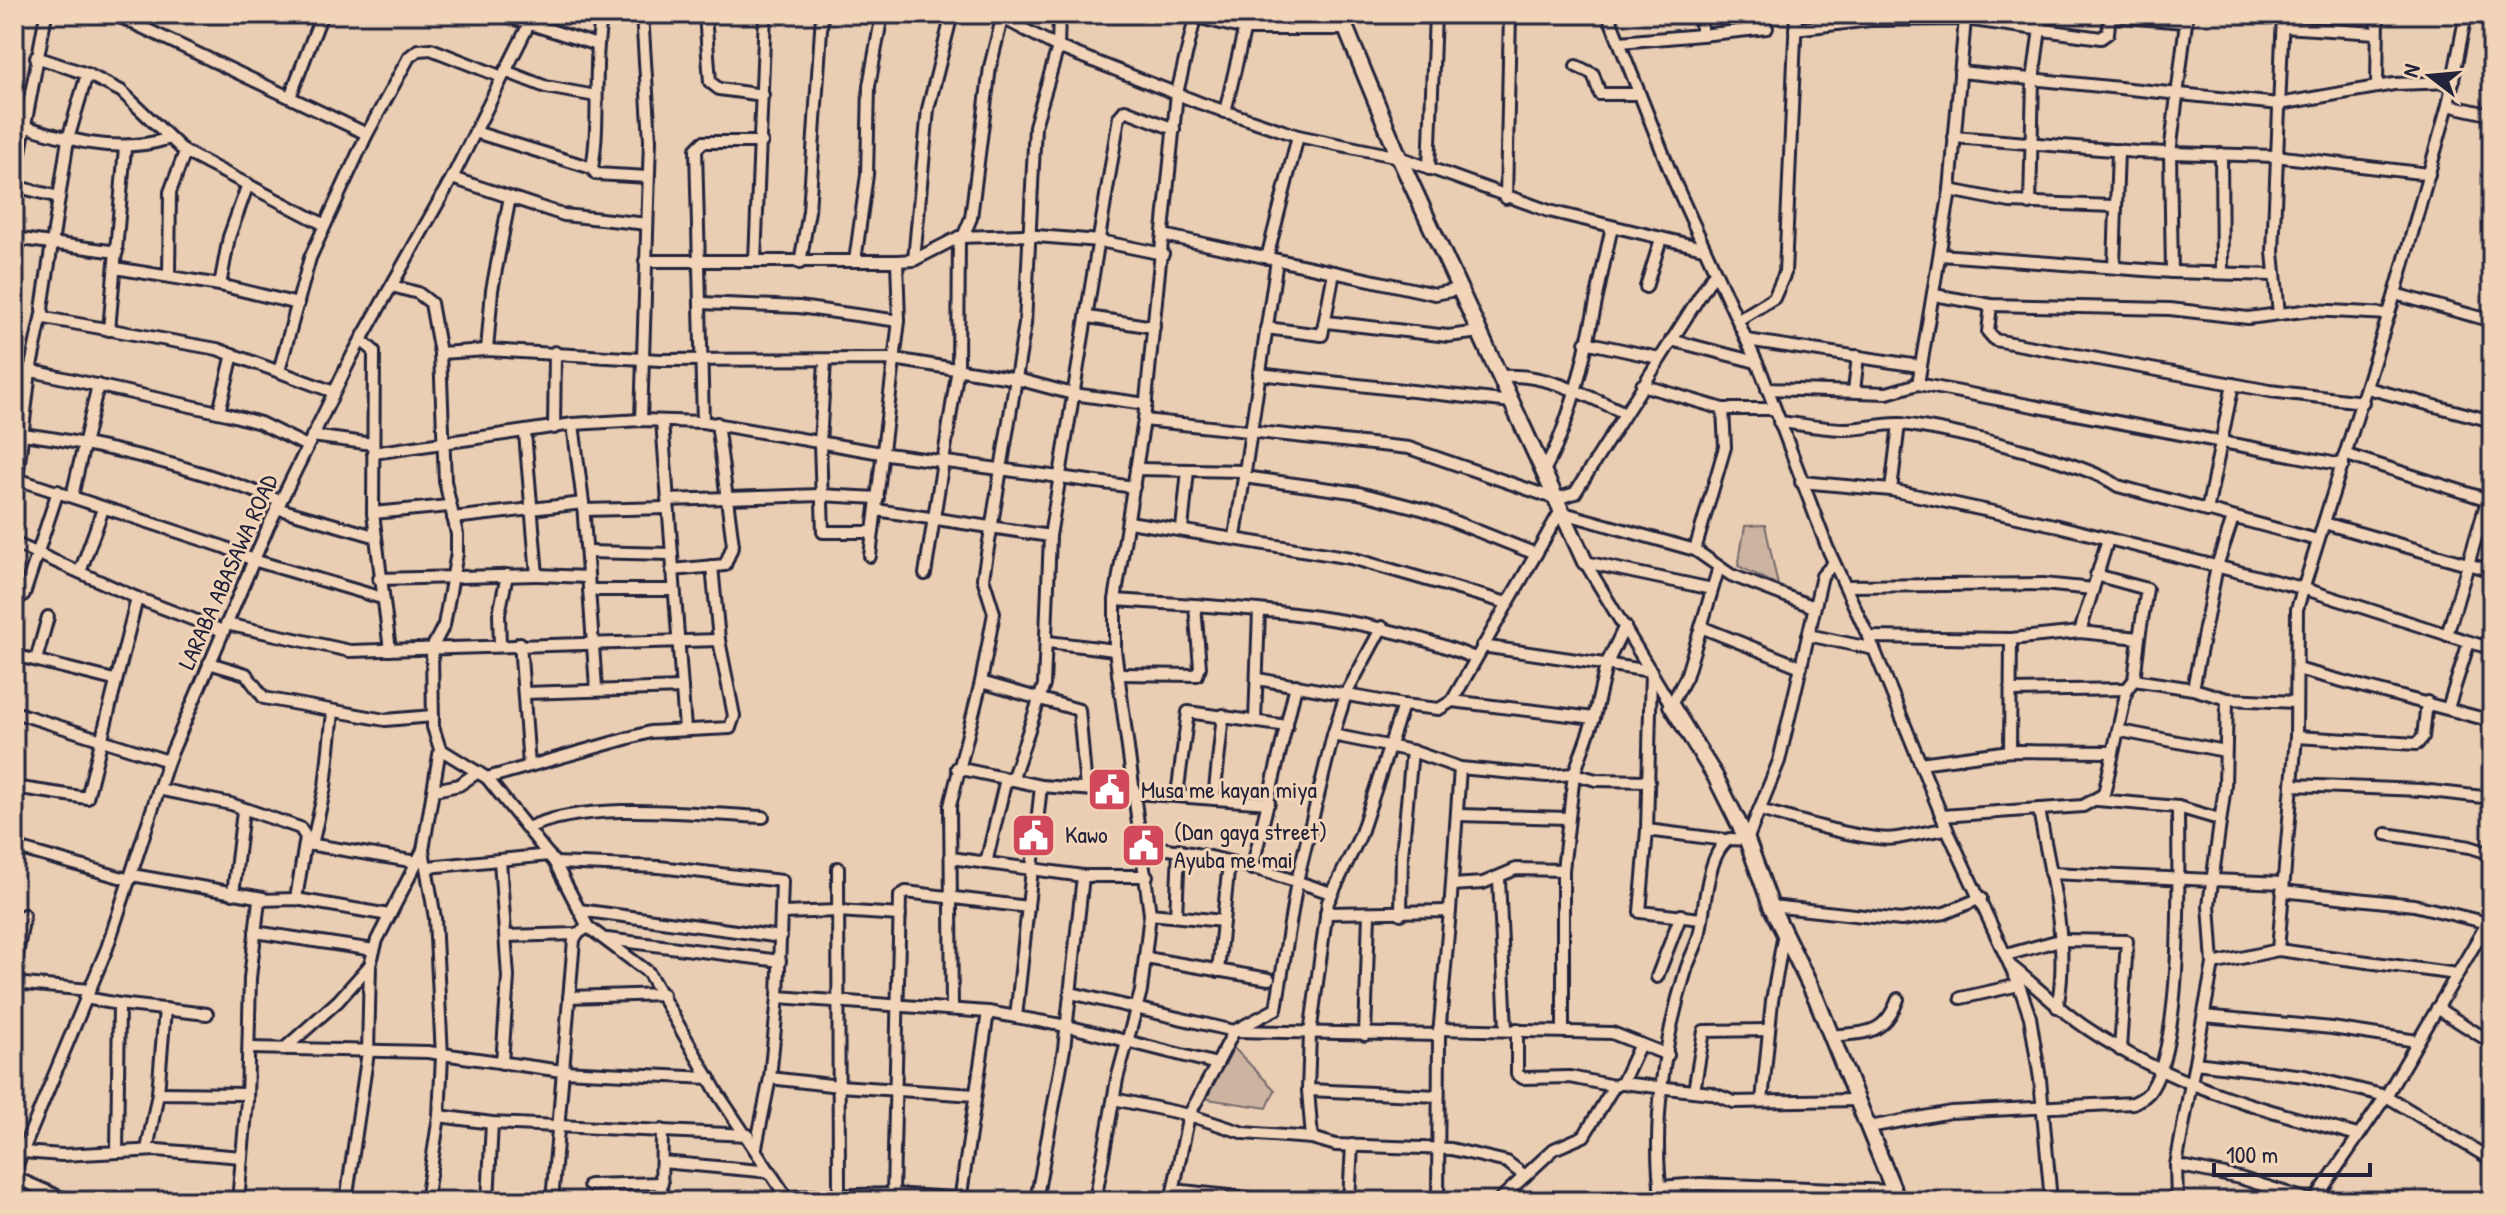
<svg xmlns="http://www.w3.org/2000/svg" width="2506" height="1215" font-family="'Patrick Hand',sans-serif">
	<rect width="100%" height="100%" fill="#eaceb3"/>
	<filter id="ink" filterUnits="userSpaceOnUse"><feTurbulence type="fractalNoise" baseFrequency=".0125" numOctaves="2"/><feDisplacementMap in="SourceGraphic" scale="16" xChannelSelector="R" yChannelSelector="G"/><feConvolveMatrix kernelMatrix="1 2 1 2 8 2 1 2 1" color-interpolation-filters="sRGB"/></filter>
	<g filter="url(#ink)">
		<g fill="#ccb4a1" stroke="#776b6e" stroke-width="2">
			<path d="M1765,525L1778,585L1738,566L1745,526Z"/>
			<path d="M1228,1042L1275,1090L1267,1108L1207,1099Z"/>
		</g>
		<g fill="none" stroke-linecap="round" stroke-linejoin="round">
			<defs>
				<g id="street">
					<path d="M114,14L367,134"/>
					<path d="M499,14L597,45"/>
					<path d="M602,14C592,65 601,117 592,168L596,174L648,177"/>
					<path d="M705,14L710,82L719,89L763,95"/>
					<path d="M995,14L1058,47L1200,103L1298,136L1399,157L1549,211L1703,248"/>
					<path d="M1608,14L1674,181L1762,374L1827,547L1874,649L1947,829L2019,985L2030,1017L2040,1079L2051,1201"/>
					<path d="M2110,16L2186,22"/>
					<path d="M1196,17L1245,29H1346"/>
					<path d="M2283,27L2376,33"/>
					<path d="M1795,29L1870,20L1965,19L2101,38L2108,33L2110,14"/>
					<path d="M1701,35L1767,28"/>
					<path d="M1620,42L1701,35V14"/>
					<path d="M36,57L87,74L121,91L185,152L325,225"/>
					<path d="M1576,66L1593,74L1600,94H1638"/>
					<path d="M505,71L546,87L596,96"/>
					<path d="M1960,72L2279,104L2394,84L2453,82"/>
					<path d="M87,74L68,139L42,309L45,318L217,349L334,392"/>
					<path d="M2377,87L2378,14"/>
					<path d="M290,97L322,14"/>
					<path d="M2448,105L2492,115"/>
					<path d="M1225,112L1248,14"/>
					<path d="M14,123C65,139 115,155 167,139"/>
					<path d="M475,132L592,168"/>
					<path d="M1954,137L2137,152L2275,156L2429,174"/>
					<path d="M2221,154L2222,272"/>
					<path d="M1429,169L1435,14"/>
					<path d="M452,178L564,215L647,224"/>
					<path d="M14,184L46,14"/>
					<path d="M14,186L59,197"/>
					<path d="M1950,190L2010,202L2113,206"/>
					<path d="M1506,198L1510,14"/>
					<path d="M2030,204L2033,80L2042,14"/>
					<path d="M1163,235L1435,294L1461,289"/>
					<path d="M963,237L971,218L990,67L1003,15"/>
					<path d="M14,238L117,252"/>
					<path d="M1940,255L2172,272L2274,275"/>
					<path d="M1267,258L1298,136"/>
					<path d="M914,260L928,109L952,14"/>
					<path d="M645,261H897L914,260L959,237L1024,235L1100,241L1163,254"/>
					<path d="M755,261L765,14"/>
					<path d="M855,261L867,175L869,86L882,14"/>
					<path d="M800,263L809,211L822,14"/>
					<path d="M2114,267L2118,150"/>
					<path d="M115,268L220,285L298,304"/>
					<path d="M2172,272L2170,153L2187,14"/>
					<path d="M169,276L170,192L185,152"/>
					<path d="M220,285L229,237L248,184"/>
					<path d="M392,286L418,293L431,303L440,353L445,481L457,534V553L444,625L432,648L433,727L440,749L423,850L435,918L442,1056L439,1116L426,1201"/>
					<path d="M1646,287L1661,239"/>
					<path d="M2395,294L2492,321"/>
					<path d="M1934,295L1991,305L2170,309L2248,318L2311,310L2389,314"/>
					<path d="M701,303L799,307L899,321"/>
					<path d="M1991,305L1988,332L1995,340L2270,391L2363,402"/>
					<path d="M2279,314L2273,252L2283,14"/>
					<path d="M1088,317L1154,327"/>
					<path d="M1738,320L1774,298L1785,273L1796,14"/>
					<path d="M1327,322L1448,336L1480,332"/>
					<path d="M1266,328L1322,335L1334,272"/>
					<path d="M109,330L125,148"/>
					<path d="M361,340L374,351L373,513L390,650"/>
					<path d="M1671,340L1756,362"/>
					<path d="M1747,340L1919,366"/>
					<path d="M1585,342L1659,358"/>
					<path d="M487,350L492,290L510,197"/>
					<path d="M440,353L487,350L660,360L894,359L1017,379L1073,394L1146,404"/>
					<path d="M825,361L820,443L823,532H873"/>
					<path d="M14,367L227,414L260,423L307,446"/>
					<path d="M279,371L310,258L367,134L409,57L418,50L431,49L502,77"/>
					<path d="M1259,374L1512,402"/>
					<path d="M1501,376C1546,373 1585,395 1625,413"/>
					<path d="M1918,384L1950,190L1965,19"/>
					<path d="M1642,385L1723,409H1774"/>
					<path d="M2367,388L2492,421"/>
					<path d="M1767,389L1887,393L1918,384L2343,465"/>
					<path d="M1854,391L1858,356"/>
					<path d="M219,412L233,354"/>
					<path d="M641,420L650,140L642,14"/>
					<path d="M1144,420L1409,448L1556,499L1575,493L1715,272"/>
					<path d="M662,421L685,729"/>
					<path d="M703,422L696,149L703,142H762"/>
					<path d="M1779,422C1801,424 1824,429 1846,429C1864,429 1883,423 1901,424C1946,429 2083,461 2118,486L2317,540"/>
					<path d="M573,424L583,503L596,688"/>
					<path d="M554,428L555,352"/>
					<path d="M23,434C113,446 195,467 280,501"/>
					<path d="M312,436L373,444"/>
					<path d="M373,453L573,424L641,420L703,422L887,454L1134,487"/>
					<path d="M2347,455L2492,501"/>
					<path d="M1136,469L1245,471"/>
					<path d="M1545,469C1580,407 1595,298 1612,227"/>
					<path d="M1244,477L1359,493L1425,510L1536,554"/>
					<path d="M14,478L224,547L253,560L382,598"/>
					<path d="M17,479L30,371L42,314"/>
					<path d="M1801,482L1891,490L2054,525L2302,588L2492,649"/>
					<path d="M1891,490L1899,424"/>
					<path d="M72,496L98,385"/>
					<path d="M667,500L820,495L878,498"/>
					<path d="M276,508L374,536"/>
					<path d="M584,510L668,508"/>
					<path d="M876,510L1050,536"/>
					<path d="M2207,511L2233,384"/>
					<path d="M373,513L449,506"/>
					<path d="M453,518L583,503"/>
					<path d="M1129,522L1351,558L1507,603"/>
					<path d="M2324,523L2492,571"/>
					<path d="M1182,529L1188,470"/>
					<path d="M1235,537L1277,260"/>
					<path d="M14,543L137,598L223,631"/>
					<path d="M1695,550L1725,447L1723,409"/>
					<path d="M587,552L671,554"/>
					<path d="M870,556L899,321L897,261"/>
					<path d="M1585,562L1671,705L1686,677L1719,567"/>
					<path d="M1585,562L1712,589"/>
					<path d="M672,570L725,565L733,545L717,423"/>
					<path d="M80,572L103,509"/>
					<path d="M925,574L958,368L959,237"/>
					<path d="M537,575L588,577"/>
					<path d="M379,579L537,575L525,433"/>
					<path d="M1846,586L2043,584L2093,589"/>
					<path d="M589,590H674"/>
					<path d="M1115,600C1236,608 1362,611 1475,658"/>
					<path d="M14,603L24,594L58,491"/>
					<path d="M226,624L350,651L719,640"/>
					<path d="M1701,627L1801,667"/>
					<path d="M2080,632L2108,539"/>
					<path d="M1808,635L1874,649"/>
					<path d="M2447,635L2492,484"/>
					<path d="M1868,637L2011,639L2080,632L2139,638L2147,589L2096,575"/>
					<path d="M1048,642L1115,650"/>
					<path d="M520,643L529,766"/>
					<path d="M500,644L499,614L507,575"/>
					<path d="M1482,646L1651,671L1647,830L1640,912L1701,919"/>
					<path d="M14,655L114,680"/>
					<path d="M36,660L48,617"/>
					<path d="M209,663L246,674L264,698L385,720L433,716"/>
					<path d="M2297,669L2492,721"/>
					<path d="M1118,674L1197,675L1200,667L1195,606"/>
					<path d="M1258,679L1403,705L1439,709L1452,701L1560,512L1695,550L1731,575L1814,607"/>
					<path d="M2134,680L2193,689L2227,699L2296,702"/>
					<path d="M981,682L1079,710L1086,789"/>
					<path d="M2193,689L2217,566L2233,518"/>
					<path d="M2011,691L2127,689"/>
					<path d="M524,693L682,688"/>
					<path d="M1452,701L1594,718L1606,665L1625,626"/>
					<path d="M2448,708L2469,642"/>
					<path d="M14,712L168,761"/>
					<path d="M1255,721L1259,611"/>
					<path d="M2121,731L2225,751"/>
					<path d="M1333,735L1412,751L1460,768L1547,776L1574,774L1596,780L1649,781"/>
					<path d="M2296,737L2417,744L2423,737L2427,702"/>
					<path d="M440,749L487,778L555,863L588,927L648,972L718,1094L789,1201"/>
					<path d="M2010,751L2011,639"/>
					<path d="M1920,763L2010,751L2112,752"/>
					<path d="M957,768L1041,786L1269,803"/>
					<path d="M487,778L650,732L730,728L734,716L719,640L712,566"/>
					<path d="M1012,780L1044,685L1050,536L1119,117L1125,110L1174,129"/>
					<path d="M2292,785L2421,790L2492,798"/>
					<path d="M14,787L87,798L137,598"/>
					<path d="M158,789L231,804L300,828L306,837L296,899"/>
					<path d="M435,790L459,785L478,772"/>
					<path d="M1177,795L1188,712L1287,726"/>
					<path d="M1214,799L1223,715"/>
					<path d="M2097,800L2178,807L2219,819"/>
					<path d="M2039,809C2049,872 2071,943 2057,1007"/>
					<path d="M1759,810C1793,818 1866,843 1897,838C1914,835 1930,831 1947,829"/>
					<path d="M1458,815L1568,818"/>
					<path d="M1942,816L2083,806L2104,794L2127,689L2134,680L2139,638"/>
					<path d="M528,828C587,800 698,814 763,817"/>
					<path d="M1647,830L1726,840"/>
					<path d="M2386,834L2470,847L2492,854"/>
					<path d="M308,844L417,862"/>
					<path d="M312,845L325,787L333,712"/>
					<path d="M1142,846C1207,852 1270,872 1331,893"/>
					<path d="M14,847L130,880"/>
					<path d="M951,858L1083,876H1147"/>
					<path d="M500,860L508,977L502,1063"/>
					<path d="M555,863L659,867L782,881L778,997L770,1078L756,1147"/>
					<path d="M986,863L1006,779"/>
					<path d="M428,867L549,855"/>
					<path d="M838,868L839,1197"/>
					<path d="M1252,869L1296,685"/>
					<path d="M2050,873L2283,883"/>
					<path d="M132,875L263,898"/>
					<path d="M1499,879L1506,1029"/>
					<path d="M1452,885L1483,883L1516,869L1563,870"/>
					<path d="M2282,891L2414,905L2488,923"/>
					<path d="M233,894L243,811"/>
					<path d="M1771,906L1901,920L1945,913L1981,898"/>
					<path d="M579,910L781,937"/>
					<path d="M1450,911L1460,768"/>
					<path d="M783,913L838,911L900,915"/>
					<path d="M1326,913L1450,911L1439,1035L1438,1201"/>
					<path d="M1150,914L1223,921"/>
					<path d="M1401,914L1402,855L1412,751"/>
					<path d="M1176,916L1179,849"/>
					<path d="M255,932L374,950"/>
					<path d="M506,936L577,934"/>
					<path d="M607,939L780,961"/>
					<path d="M2278,950L2296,737L2297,609L2395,294L2448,105L2466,14"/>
					<path d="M2006,955L2060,940L2127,941L2120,1050"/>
					<path d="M1146,958L1269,979"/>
					<path d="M2213,964L2278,950L2457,974"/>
					<path d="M2012,967C2038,987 2060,1011 2088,1029C2174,1087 2259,1108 2358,1135"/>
					<path d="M1218,971L1229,862"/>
					<path d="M14,972L24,915"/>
					<path d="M1657,977L1681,915"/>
					<path d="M14,983L89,990"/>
					<path d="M1071,993L1234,1031L1439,1035"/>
					<path d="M569,997L663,994"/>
					<path d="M778,997L988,1012L1067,1026L1217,1064"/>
					<path d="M85,998L119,1004L117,1152"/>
					<path d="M1961,998L2019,985"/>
					<path d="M119,1004L207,1014"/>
					<path d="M952,1008L950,806L981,682L994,613L983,578L1025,324L1035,126L1058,47L1059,14"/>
					<path d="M2437,1008L2492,1043"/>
					<path d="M2204,1016L2332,1028L2417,1041"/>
					<path d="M1016,1017L1041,786"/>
					<path d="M1439,1029L1612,1033L1640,1044"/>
					<path d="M1517,1029V1074L1523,1078L1570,1077L1614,1086"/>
					<path d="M1563,1031V870L1574,774L1594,718"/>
					<path d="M1365,1035L1369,914"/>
					<path d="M1831,1036C1866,1032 1884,1036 1898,999"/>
					<path d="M250,1048L428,1052L562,1071L710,1078"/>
					<path d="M284,1049L338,1001L370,965L377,940L423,850"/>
					<path d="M2195,1063L2305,1076L2386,1096L2492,1160"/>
					<path d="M770,1078L839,1086L975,1095"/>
					<path d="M1622,1083L1711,1093L1734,1102L1858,1100"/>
					<path d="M1308,1090L1438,1096"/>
					<path d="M1694,1091L1704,1031L1769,1030"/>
					<path d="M158,1093L165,1009"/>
					<path d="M1114,1099L1189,1115L1244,1133L1312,1138L1336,1145L1451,1149L1507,1162L1525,1176"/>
					<path d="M1762,1101L1772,1001L1784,933"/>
					<path d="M439,1116L492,1123L748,1135"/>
					<path d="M1869,1127L1951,1112L2133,1103C2141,1099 2148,1096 2152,1088C2184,1037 2178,871 2178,807"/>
					<path d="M1312,1138L1308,1090L1310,1034L1328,902L1360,836L1403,705"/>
					<path d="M147,1150L158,1093L247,1094"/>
					<path d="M23,1152L62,1155L157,1150L242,1157"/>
					<path d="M662,1162L771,1172"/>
					<path d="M2176,1165L2240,1178L2312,1201"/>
					<path d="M14,1172L107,948L168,761L268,527L352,356L452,178L534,14"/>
					<path d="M14,1177L60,1197L80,1201"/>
					<path d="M589,1185L662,1183"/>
					<path d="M1660,1187L1700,1184L1894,1191"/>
					<path d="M1174,1190L1274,1201"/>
					<path d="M893,1194L900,896L906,892L1028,907"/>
					<path d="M785,1197L893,1194L994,1201"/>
					<path d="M238,1201L247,1101L250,978L259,900L296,899L389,915"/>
					<path d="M346,1201L368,1052L370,965"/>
					<path d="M488,1201L492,1123"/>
					<path d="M552,1201L574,940L577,934L588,927"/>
					<path d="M661,1201L662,1130"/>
					<path d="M960,1201L988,1012"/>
					<path d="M1036,1201L1064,1049L1083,876"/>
					<path d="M1095,1201L1117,1079L1141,991L1150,914L1115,650V600L1144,420L1177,93L1196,14"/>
					<path d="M1171,1201L1189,1115L1217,1064L1234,1031L1276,1009L1297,881L1333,735L1346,694L1382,627"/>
					<path d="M1349,1201L1352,1145"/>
					<path d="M1498,1201L1554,1149L1584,1136L1614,1086L1622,1083L1640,1044L1668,1055"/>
					<path d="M1662,1201C1651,1129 1664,1040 1686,970C1689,959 1696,948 1699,936C1705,912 1706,852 1730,839L1747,840L1779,761L1822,576L1834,563"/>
					<path d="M2177,1201L2176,1165L2213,964L2209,905L2225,786L2227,699"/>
					<path d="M2314,1201L2386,1096L2492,915"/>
				</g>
				<g id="secondary">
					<path d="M1340,14L1399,157L1585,562"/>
					<path d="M1671,705L1715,776L1747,840L1771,906L1816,998L1898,1201"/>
				</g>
			</defs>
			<use href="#street" stroke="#22223b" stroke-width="16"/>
			<use href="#secondary" stroke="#22223b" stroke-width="20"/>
			<use href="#street" stroke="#f2d5b8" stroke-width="10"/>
			<use href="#secondary" stroke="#f2d5b8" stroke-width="14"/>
		</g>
	</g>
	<defs>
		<symbol id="civic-square" viewBox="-11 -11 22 22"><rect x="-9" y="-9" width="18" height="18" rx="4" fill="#d1495b" stroke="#f2d5b8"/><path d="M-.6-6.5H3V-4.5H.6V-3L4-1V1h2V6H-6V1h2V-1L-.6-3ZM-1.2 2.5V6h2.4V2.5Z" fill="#fff"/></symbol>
	</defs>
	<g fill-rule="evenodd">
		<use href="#civic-square" x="1084" y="764" width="51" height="51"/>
		<use href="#civic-square" x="1008" y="810" width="51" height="51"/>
		<use href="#civic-square" x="1118" y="820" width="51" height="51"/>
	</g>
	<g text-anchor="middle" stroke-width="6" stroke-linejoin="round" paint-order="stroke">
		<g font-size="24" fill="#22223b" stroke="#f2d5b8">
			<text transform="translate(228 572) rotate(-66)" y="8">LARABA ABASAWA ROAD</text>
		</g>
		<g font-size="24" fill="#22223b" stroke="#f2d5b8" text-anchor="start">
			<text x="1141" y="798">Musa me kayan miya</text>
			<text x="1174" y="840">(Dan gaya street)<tspan x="1174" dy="28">Ayuba me mai</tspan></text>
			<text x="1065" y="843">Kawo</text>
		</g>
	</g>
	<rect width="2506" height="1215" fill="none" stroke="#f2d5b8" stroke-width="48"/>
	<rect x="24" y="24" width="2458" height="1167" fill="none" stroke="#22223b" stroke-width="3" filter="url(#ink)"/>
	<g transform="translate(2430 76) rotate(286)" stroke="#f2d5b8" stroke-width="6" paint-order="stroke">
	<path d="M0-6L14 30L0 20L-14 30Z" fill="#22223b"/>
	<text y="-12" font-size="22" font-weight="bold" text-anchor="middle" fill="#22223b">N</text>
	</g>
	<path d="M2214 1163v12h156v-12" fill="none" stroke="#22223b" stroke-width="4"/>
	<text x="2226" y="1163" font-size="24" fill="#22223b" stroke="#f2d5b8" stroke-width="6" paint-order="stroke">100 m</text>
</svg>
